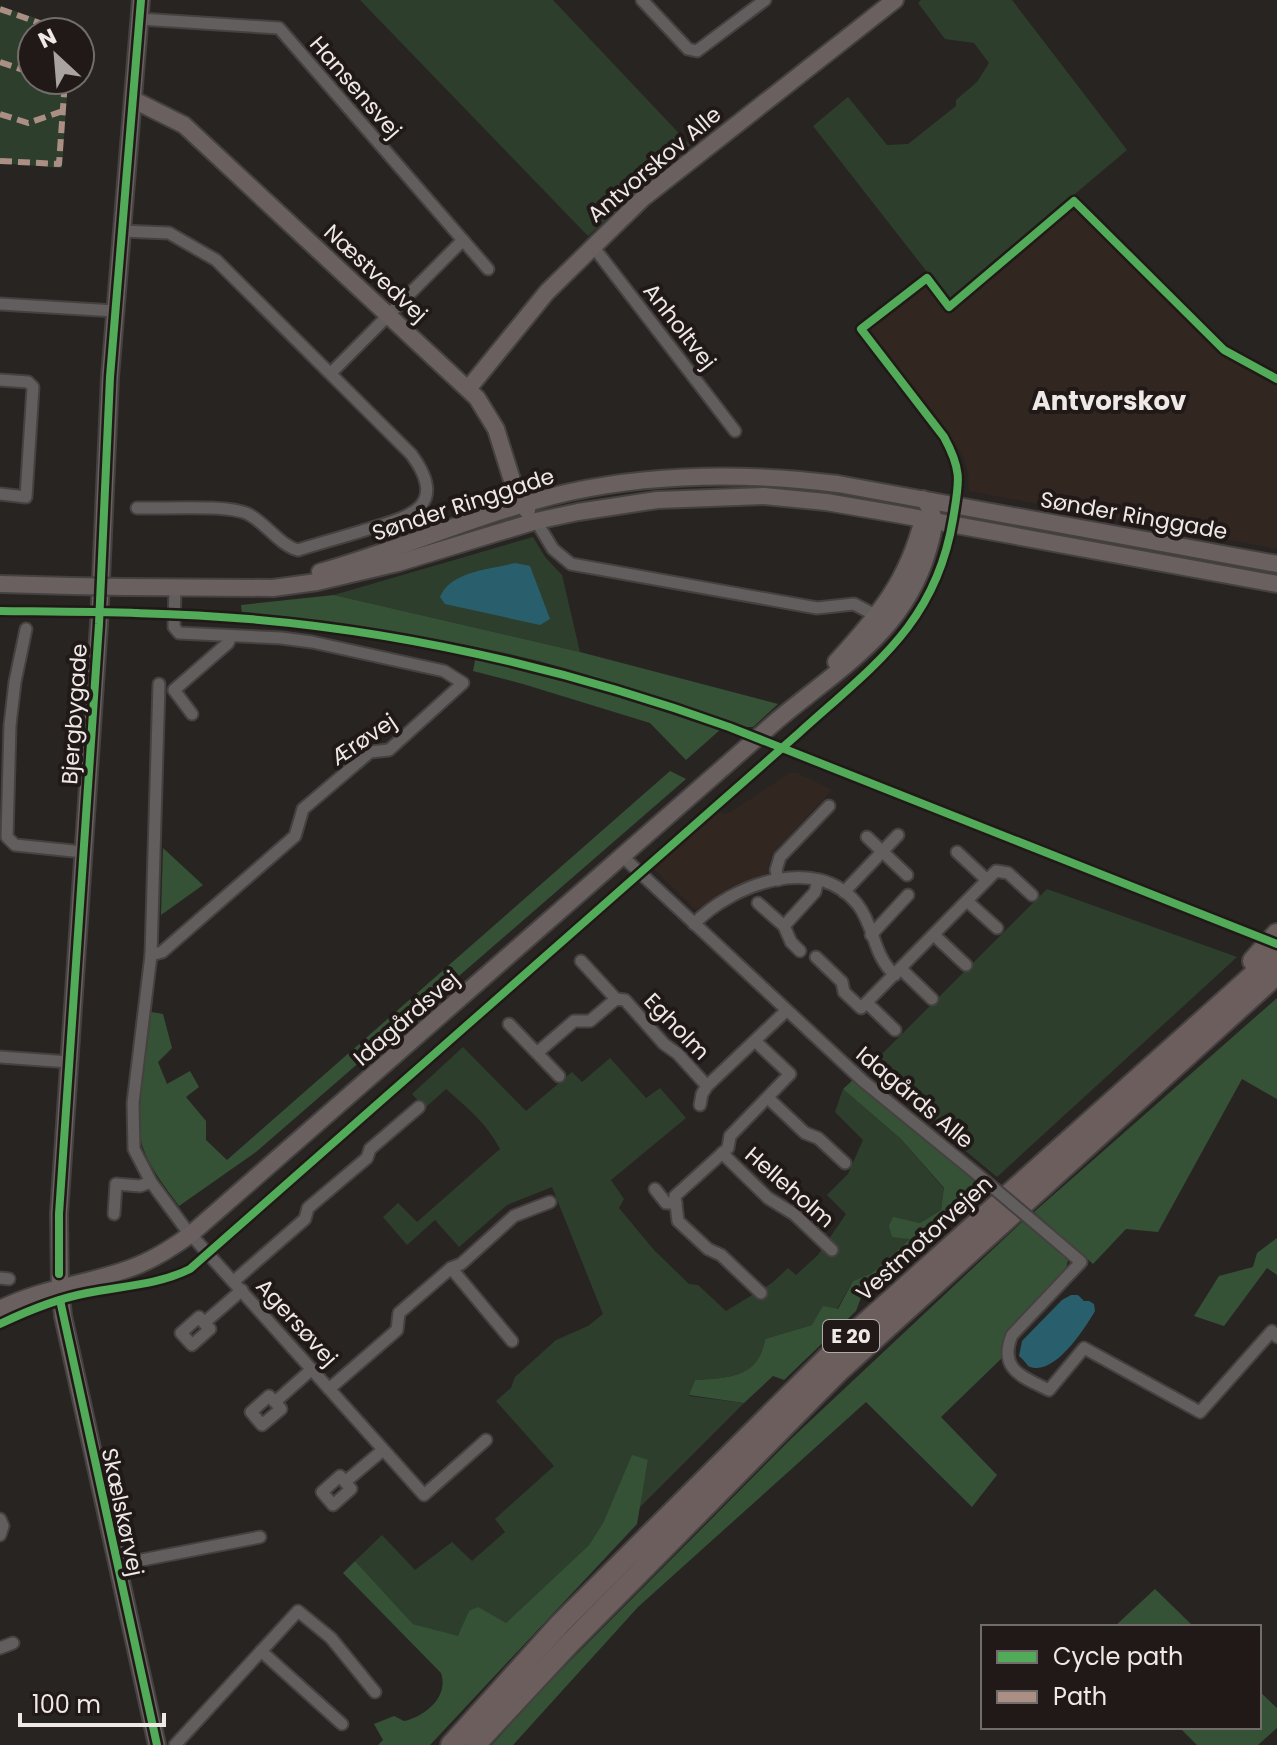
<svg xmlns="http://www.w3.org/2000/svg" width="1277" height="1745" font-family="Poppins,sans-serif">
	<rect width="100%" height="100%" fill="#282422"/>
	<g fill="#322621">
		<path d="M1073,205L1221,351L1277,382V549L969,491L968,473L964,457L948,434L865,331L927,282L949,310Z"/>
		<path d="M790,773H797L832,790L773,853L768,865V874L733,886L696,910L652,867L716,810L723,814L729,813Z"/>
	</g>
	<g fill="#2d3f2c">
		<path d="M360,0H553L690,145L588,236Z"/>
		<path d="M921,0H1012L1127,150L949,300L813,126L848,97L887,145L908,144L956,106V100L977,82L989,63L974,43L945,39L918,3Z"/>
		<path d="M0,6L71,30L32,32V80H68L62,168L0,163Z"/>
		<path d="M533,537L545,557L562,575L580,652L334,595Z"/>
		<path d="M1047,889L1237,957L997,1177L867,1069Z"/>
		<path d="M463,1047L526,1111L572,1072L582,1082L610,1058L646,1098L660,1088L686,1118L611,1180L624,1199L619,1208L654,1250L689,1284L698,1285L726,1311L772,1283L788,1268L796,1275L818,1255L846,1214L827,1195L848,1174L863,1140L835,1112L843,1089L901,1139L944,1189L941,1210L920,1223L893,1218L911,1238L871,1275L853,1281L837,1309L812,1325L765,1339C759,1379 726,1378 695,1380L689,1396L744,1403L639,1508L648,1461L632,1456L603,1523L589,1545L506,1623L469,1611L459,1637L413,1624L355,1561L382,1535L415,1570L452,1542L472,1561L505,1532L495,1519L554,1466L496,1401L511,1388L515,1377L556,1340L588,1326L603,1314L552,1187L507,1205L459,1247L435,1220L407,1245L383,1217L398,1203L417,1222L500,1149C487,1124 468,1108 446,1089L425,1108L412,1094Z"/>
	</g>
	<g fill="#365236">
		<path d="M334,595L580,652L778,704L753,727H746C663,700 581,669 495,651C411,633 327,623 242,614L241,605Z"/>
		<path d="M476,655L532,669L721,729L686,760L650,723L523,684L473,671Z"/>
		<path d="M670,771L686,779L256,1152L179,1206C166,1188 151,1170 143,1148C133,1118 148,1046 151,1012L163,1014L172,1048L158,1062L167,1084L190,1071L199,1087L186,1097L206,1121V1140L227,1160Z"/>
		<path d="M163,848L203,885L161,915Z"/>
		<path d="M1277,998V1099L1242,1079L1158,1232L1126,1229L1093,1264L1034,1212Z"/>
		<path d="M854,1079L982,1186L862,1295L856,1311L784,1380L773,1376L744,1403L689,1395L695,1380C726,1378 759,1379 765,1339L812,1325L823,1306L838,1309L853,1281L871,1274L910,1239L892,1237L889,1226L893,1217L920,1223L941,1210L944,1188L901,1139L843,1089Z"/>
		<path d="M1023,1221L1068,1260L1066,1269C1050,1287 997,1334 1003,1357L941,1417L997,1475L972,1507L866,1402L638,1607L513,1745H492L539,1692L793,1437Z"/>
		<path d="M1277,1238V1275L1267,1268L1224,1326L1194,1316L1219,1276L1253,1267L1257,1253Z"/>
		<path d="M632,1455L648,1460L637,1524L430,1745H378L383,1740L374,1724L394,1716L404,1721C426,1716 449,1696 441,1673L343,1573L355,1561L413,1624L458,1636L469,1611L478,1607L506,1623L589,1545L603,1523Z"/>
		<path d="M1155,1589L1194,1627H1114Z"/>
		<path d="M1259,1691L1277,1708V1728L1258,1745H1197L1179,1727H1259Z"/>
	</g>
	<g fill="#295f6d">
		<path d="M515,563L530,566L550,619L540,625L445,604L440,597C450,571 492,569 515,563Z"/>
		<path d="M1071,1295H1078L1084,1301H1089L1094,1304L1095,1311C1085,1328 1053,1379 1028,1366C1028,1365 1020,1356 1019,1356L1022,1341L1062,1300Z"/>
	</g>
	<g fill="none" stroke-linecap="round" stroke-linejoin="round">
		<defs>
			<g id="street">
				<path d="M642,0L688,49L697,51L765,0"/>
				<path d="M140,19L279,28L488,269"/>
				<path d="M122,231L169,233L216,260L411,454C451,508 408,517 365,530C343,537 320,543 298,550C279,545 266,523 248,514C227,504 163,509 137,508"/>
				<path d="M592,245L735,431"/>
				<path d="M0,304L115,311"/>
				<path d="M331,373L463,240"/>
				<path d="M0,380L28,382L33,387L26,497L0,494"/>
				<path d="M536,521L553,549L571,564L817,608L854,604L877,616"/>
				<path d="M26,629L15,682L10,725L7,837L15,845L83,852"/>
				<path d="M159,684L151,955L133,1103L134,1149L151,1182L185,1228L424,1495L486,1440"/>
				<path d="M192,714L174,690L228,643L231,636"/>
				<path d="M867,837L907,875"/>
				<path d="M957,852L987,880"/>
				<path d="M622,856L863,1081L977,1174"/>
				<path d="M778,880L776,870L780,857L829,806"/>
				<path d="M844,892L898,835"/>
				<path d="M967,901L997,928"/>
				<path d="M758,903L784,926L791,942L800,951"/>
				<path d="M694,924C731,885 817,852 858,905C875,927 873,956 895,975"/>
				<path d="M784,926L815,892L818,880"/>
				<path d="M871,935L908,895"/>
				<path d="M934,935L966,965"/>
				<path d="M151,955L162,952L295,836L303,809L370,752L389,750L463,683L444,671L312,642L281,638L179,633L174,627L175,588"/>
				<path d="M816,957L842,982L844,992L861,1008L996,871L1008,873L1032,895"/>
				<path d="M581,961L616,999"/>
				<path d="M901,969L932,999"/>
				<path d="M867,1003L895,1030"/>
				<path d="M509,1024L559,1076"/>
				<path d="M756,1042L790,1074L730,1136L728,1148L675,1196L678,1221L708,1249L721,1255L761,1293"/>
				<path d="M538,1052L574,1021H590L616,999L625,1000L664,1044L678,1054L707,1086"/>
				<path d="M0,1057L69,1062"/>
				<path d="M768,1098L805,1133L818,1138L845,1163"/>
				<path d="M700,1105L702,1094L707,1086L786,1011"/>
				<path d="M722,1153L768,1198L794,1214L832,1250"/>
				<path d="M655,1189L666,1203H676"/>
				<path d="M114,1214L116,1184L140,1186L151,1182"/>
				<path d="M1047,1233L1081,1262L1012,1335C998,1369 1022,1377 1049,1390L1084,1348L1200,1412L1272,1331L1277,1337"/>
				<path d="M451,1268L512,1341"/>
				<path d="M0,1278L9,1279"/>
				<path d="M234,1281L305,1219L308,1208L367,1158L370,1149L419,1107"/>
				<path d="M204,1323L210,1329L192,1345L181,1333L199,1317L204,1323L242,1290"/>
				<path d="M329,1389L397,1330L399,1313L451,1268L461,1264L514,1216L550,1202"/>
				<path d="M275,1402L281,1409L262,1425L251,1412L269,1396L275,1402L312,1369"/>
				<path d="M345,1482L351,1489L333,1505L322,1492L340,1476L345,1482L383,1450"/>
				<path d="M0,1519L3,1526L0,1535"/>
				<path d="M116,1565L260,1537"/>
				<path d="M0,1648L13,1643"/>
				<path d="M261,1651L342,1724"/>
				<path d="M175,1745L298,1611L331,1638L375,1692"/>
			</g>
			<g id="secondary">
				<path d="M141,0L110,377L99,624L59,1214L60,1286L63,1316L157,1745"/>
				<path d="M134,100L184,125L477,398L496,429L517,496L527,510"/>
				<path d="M468,389L547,292L642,199L895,0"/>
				<path d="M320,572C404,548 485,511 570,492C658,473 750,473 838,484L1277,564"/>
				<path d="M0,584L71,586"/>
				<path d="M125,587L273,588L317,582L398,563L536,521L578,512L657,500L764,496L826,502L896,514L1277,584"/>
				<path d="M836,662C878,616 908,581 923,519"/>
				<path d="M0,1309C42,1288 88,1284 131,1268C153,1260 172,1248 191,1234L774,723C836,670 904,634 928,550C934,530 939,516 923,499"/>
			</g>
			<g id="highway">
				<path d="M1253,961L1277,934"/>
				<path d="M451,1745L560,1624L833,1352L1277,954"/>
				<path d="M475,1745L571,1642L840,1370L1277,974"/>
			</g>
		</defs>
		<use href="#street" stroke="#444140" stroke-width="15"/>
		<use href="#secondary" stroke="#444140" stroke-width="20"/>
		<use href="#highway" stroke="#444140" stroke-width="24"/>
		<use href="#street" stroke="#615e5d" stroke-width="11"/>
		<use href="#secondary" stroke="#69605f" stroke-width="16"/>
		<use href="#highway" stroke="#6c5e5d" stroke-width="20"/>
		<defs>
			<path id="street-bridge" d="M977,1174L1047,1233"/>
			<path id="secondary-bridge" d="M71,586L125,587"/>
		</defs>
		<use href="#street-bridge" stroke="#444140" stroke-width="15" stroke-linecap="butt"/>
		<use href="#secondary-bridge" stroke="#444140" stroke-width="20" stroke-linecap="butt"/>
		<use href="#street-bridge" stroke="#615e5d" stroke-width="11"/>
		<use href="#secondary-bridge" stroke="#69605f" stroke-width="16"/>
		<g stroke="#ac8f84" stroke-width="6" stroke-dasharray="12 6" stroke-linecap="butt">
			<path d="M0,9L65,32"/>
			<path d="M0,62L32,73"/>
			<path d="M0,114L28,123L63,111"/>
			<path d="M0,161L59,164L65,80"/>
		</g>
		<defs>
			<g id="cycleway">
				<path d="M0,611C83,612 167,612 249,619C415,633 573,671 729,727L1277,944"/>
				<path d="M59,1274V1214L99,624L110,377L141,0"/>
				<path d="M60,1300L157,1745"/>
				<path d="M0,1324C29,1310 56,1299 87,1293C122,1286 158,1285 190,1269L799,733C873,666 936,624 953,519C959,482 963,472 944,437L861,329L927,278L949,307L1074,201L1224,350L1277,379"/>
			</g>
		</defs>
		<use href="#cycleway" stroke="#201917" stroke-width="13"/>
		<use href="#cycleway" stroke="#51ab58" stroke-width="8"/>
	</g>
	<g text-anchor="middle" stroke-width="8" stroke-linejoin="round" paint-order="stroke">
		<rect fill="#201917" stroke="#b0aba9" stroke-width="2" x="823" y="1320" width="56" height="32" rx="6"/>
		<g font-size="20" font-weight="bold" fill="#eee9e7">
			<text x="851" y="1343">E 20</text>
		</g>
		<g font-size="22" fill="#eee9e7" stroke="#201917">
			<text transform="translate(356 87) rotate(49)" y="8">Hansensvej</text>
			<text transform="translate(654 164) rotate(-40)" y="8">Antvorskov Alle</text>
			<text transform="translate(376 273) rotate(43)" y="8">Næstvedvej</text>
			<text transform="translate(680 326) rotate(52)" y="8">Anholtvej</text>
			<text transform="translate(463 504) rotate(-18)" y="8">Sønder Ringgade</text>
			<text transform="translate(1134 515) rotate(10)" y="8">Sønder Ringgade</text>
			<text transform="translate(74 714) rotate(-86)" y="8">Bjergbygade</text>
			<text transform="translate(363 739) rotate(-34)" y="8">Ærøvej</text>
			<text transform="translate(406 1018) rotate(-41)" y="8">Idagårdsvej</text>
			<text transform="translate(677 1026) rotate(46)" y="8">Egholm</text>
			<text transform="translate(915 1097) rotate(40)" y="8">Idagårds Alle</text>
			<text transform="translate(790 1187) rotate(41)" y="8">Helleholm</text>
			<text transform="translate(924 1238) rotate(-42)" y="8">Vestmotorvejen</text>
			<text transform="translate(297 1322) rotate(48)" y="8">Agersøvej</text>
			<text transform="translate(123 1512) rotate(78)" y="8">Skælskørvej</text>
		</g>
		<g font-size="26" font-weight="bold" fill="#eee9e7" stroke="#201917">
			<text x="1109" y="410">Antvorskov</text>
		</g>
	</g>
	<rect x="981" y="1625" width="280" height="104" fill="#201917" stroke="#726c6a" stroke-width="2"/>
	<rect x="997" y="1651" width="40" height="12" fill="#51ab58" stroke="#726c6a" stroke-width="2"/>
	<text x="1053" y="1665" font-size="24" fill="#eee9e7">Cycle path</text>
	<rect x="997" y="1691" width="40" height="12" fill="#ac8f84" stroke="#726c6a" stroke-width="2"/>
	<text x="1053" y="1705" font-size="24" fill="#eee9e7">Path</text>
	<g transform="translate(56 56) rotate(334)"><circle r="38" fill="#201917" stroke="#726c6a" stroke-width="2"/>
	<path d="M0-6L14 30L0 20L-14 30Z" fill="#a9a4a2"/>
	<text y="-12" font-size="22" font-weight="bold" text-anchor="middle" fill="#eee9e7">N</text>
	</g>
	<path d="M20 1713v12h144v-12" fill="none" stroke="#eee9e7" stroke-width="4"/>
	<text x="32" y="1713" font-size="24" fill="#eee9e7" stroke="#201917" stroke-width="6" paint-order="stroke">100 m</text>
</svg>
